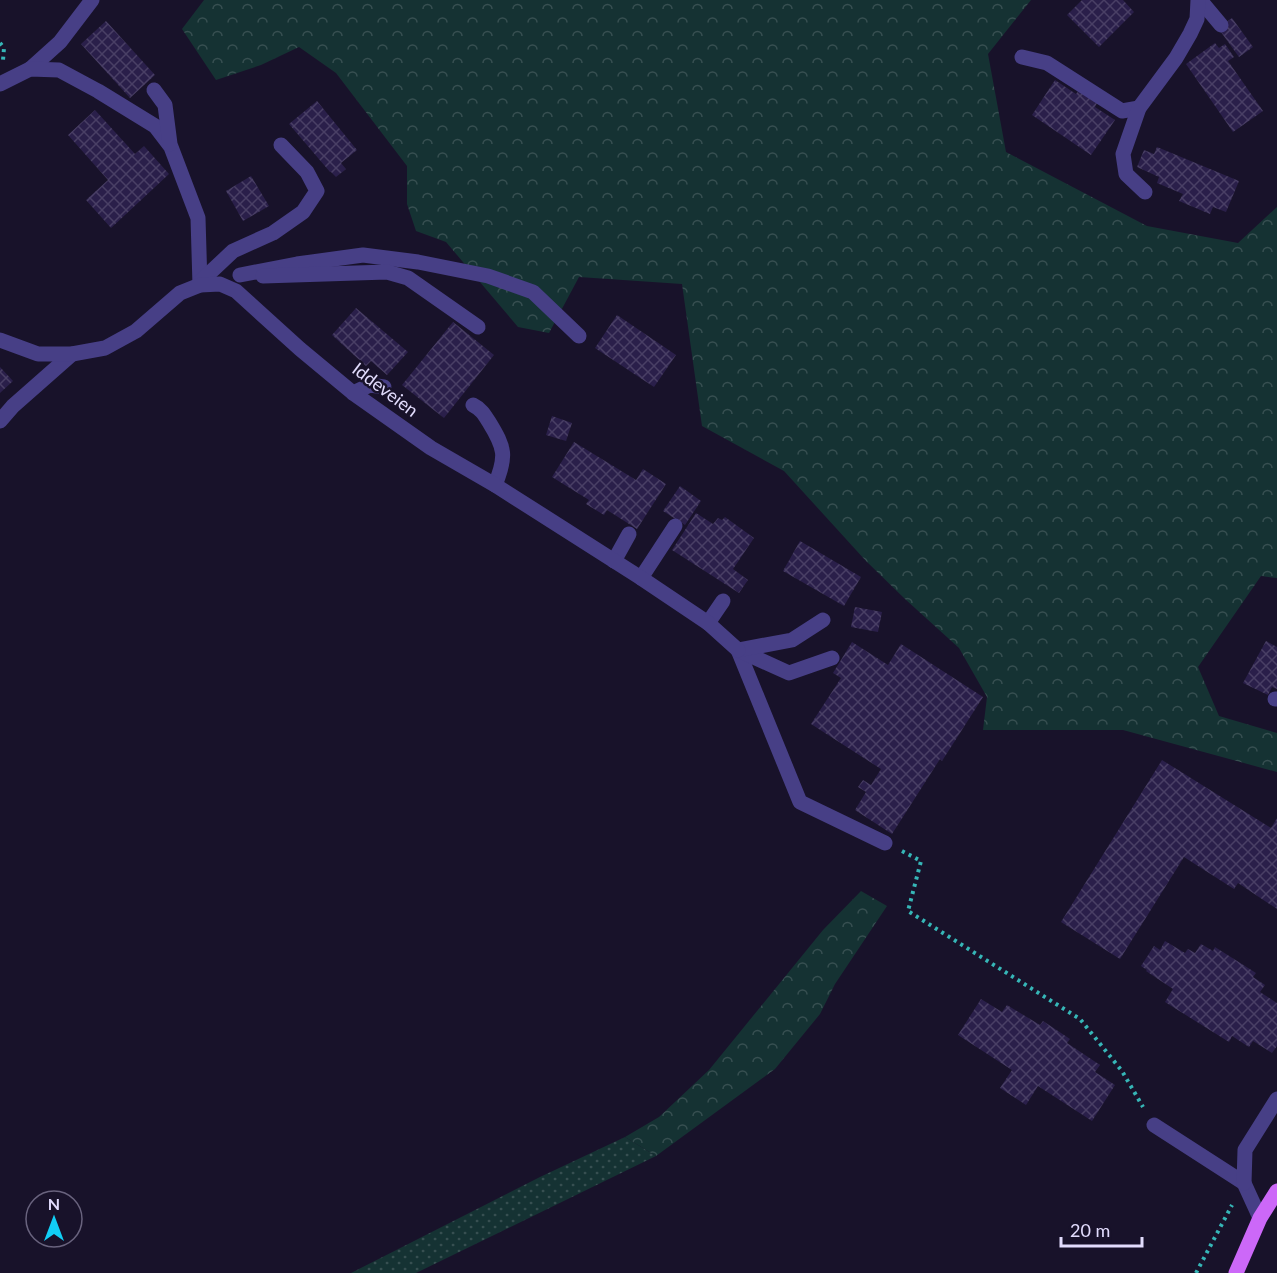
<svg xmlns="http://www.w3.org/2000/svg" width="1277" height="1273" font-family="Lato,sans-serif">
	<defs>
		<pattern id="grass-dots" width="8" height="8" patternUnits="userSpaceOnUse" patternTransform="scale(1.5)"><rect width="8" height="8" fill="#153233"/><path d="M2 2h.1M6 6h.1" fill="none" stroke="#374f51" stroke-width="1.8" stroke-linecap="round"/></pattern>
		<pattern id="forest-crowns" width="20" height="18" patternUnits="userSpaceOnUse" patternTransform="scale(1.5)"><rect width="20" height="18" fill="#153233"/><path d="M2 6a3 3 0 1 1 6 0M12 15a3 3 0 1 1 6 0" fill="none" stroke="#374f51"/></pattern>
		<pattern id="building-cross-hatch" width="8" height="8" patternUnits="userSpaceOnUse" patternTransform="scale(1.5)"><rect width="8" height="8" fill="#2a1f4a"/><path d="M0 0l8 8M0 8l8-8" fill="none" stroke="#493f65"/></pattern>
	</defs>
	<rect width="100%" height="100%" fill="#18122a"/>
	<path fill="url(#grass-dots)" d="M625,1137L656,1156L416,1273H351L540,1177Z"/>
	<g fill="url(#forest-crowns)">
		<path d="M204,0H1031L988,54L1006,152L1147,226L1238,243L1277,207V578L1261,576L1198,667L1219,716L1277,733V772L1123,730H983L987,697L959,648L905,599L866,561L784,471L702,426L682,284L579,277L549,333L518,327L446,242L416,231L407,204V166L336,73L299,47L261,65L216,80L182,29Z"/>
		<path d="M861,891L887,906L835,984L820,1014L775,1069L656,1156L625,1137L659,1117L709,1070L823,930Z"/>
	</g>
	<g fill="url(#building-cross-hatch)">
		<path d="M1082,0H1123L1134,12L1099,47L1067,15Z"/>
		<path d="M1232,18L1253,47L1239,57L1218,28Z"/>
		<path d="M106,21L155,75L130,98L81,44Z"/>
		<path d="M1215,43L1219,48L1225,44L1234,57L1228,61L1263,111L1233,132L1186,64Z"/>
		<path d="M1055,80L1076,94L1078,91L1097,103L1095,107L1115,120L1091,155L1032,115Z"/>
		<path d="M317,101L357,150L341,163L346,169L336,177L331,172H330L289,124Z"/>
		<path d="M95,110L135,154L144,146L169,174L111,228L86,200L108,180L68,135Z"/>
		<path d="M1157,147L1239,181L1226,212L1213,207L1210,214L1179,201L1183,194L1157,183L1159,177L1137,167L1144,150L1154,154Z"/>
		<path d="M251,176L269,206L243,221L226,191Z"/>
		<path d="M356,308L408,352L387,375L371,361L366,366L332,335Z"/>
		<path d="M617,315L676,355L654,387L595,348Z"/>
		<path d="M453,322L494,355L444,418L402,385Z"/>
		<path d="M0,367L13,381L0,393Z"/>
		<path d="M552,416L572,423L566,441L546,435Z"/>
		<path d="M574,442L636,480L643,469L666,484L637,529L607,510L604,515L586,504L589,500L552,477Z"/>
		<path d="M680,486L701,501L685,525L663,511Z"/>
		<path d="M696,513L713,524L718,518L722,520L725,517L754,538L733,569L748,580L739,593L672,550Z"/>
		<path d="M800,541L861,577L844,606L783,571Z"/>
		<path d="M855,607L882,612L878,632L851,627Z"/>
		<path d="M1266,641L1277,647V689L1272,687L1268,695L1243,683Z"/>
		<path d="M852,642L888,665L901,644L983,697L942,761L940,759L892,834L855,810L866,792L858,787L863,780L871,785L881,769L811,724L841,678L833,673Z"/>
		<path d="M1162,760L1271,828L1277,818V909L1238,883L1234,889L1184,857L1120,959L1061,922Z"/>
		<path d="M1165,941L1185,953L1188,949L1195,953L1201,944L1213,951L1215,947L1256,973L1253,977L1265,985L1260,992L1277,1003V1046L1272,1053L1253,1041L1249,1047L1232,1036L1229,1042L1165,1002L1173,989L1146,971L1147,970L1141,966L1154,946L1160,950Z"/>
		<path d="M981,999L1002,1012L1007,1005L1040,1025L1043,1021L1070,1039L1067,1043L1100,1065L1095,1072L1115,1085L1092,1121L1038,1086L1026,1105L1000,1088L1012,1070L958,1035Z"/>
	</g>
	<g fill="none" stroke-linecap="round" stroke-linejoin="round">
		<g stroke="#36b6b7" stroke-width="4" stroke-dasharray="3 4.5" stroke-linecap="butt">
			<path d="M0,43L4,48L3,60"/>
			<path d="M902,851L921,861L908,911L1080,1019L1122,1071L1143,1107"/>
			<path d="M1196,1273L1232,1205"/>
		</g>
		<g stroke="#473f86" stroke-width="15">
			<path d="M1200,0L1221,25"/>
			<path d="M1022,57L1047,63L1122,111L1139,108"/>
			<path d="M30,69L60,42L92,0"/>
			<path d="M0,84L30,69L59,70L98,91L155,126L171,147L198,218L200,285"/>
			<path d="M154,90L165,105L170,144"/>
			<path d="M1145,192L1126,174L1123,154L1139,108L1176,58L1190,34L1197,19L1198,0"/>
			<path d="M240,275L297,264L363,255L418,262L488,276L533,292L579,336"/>
			<path d="M263,276L387,272L408,278L478,327"/>
			<path d="M200,282L233,251L273,233L303,212L317,191L307,172L281,145"/>
			<path d="M353,393L370,385L384,387"/>
			<path d="M473,405C481,409 484,414 489,422C505,448 507,456 495,485"/>
			<path d="M0,421L13,406L72,354"/>
			<path d="M614,561L629,534"/>
			<path d="M641,578L675,526"/>
			<path d="M708,623L723,601"/>
			<path d="M738,650L800,802L885,843"/>
			<path d="M738,650L789,673L832,658"/>
			<path d="M738,650L792,640L823,620"/>
			<path d="M1275,699H1277"/>
			<path d="M1154,1125L1244,1183L1260,1218"/>
			<path d="M1244,1183L1245,1150L1277,1099"/>
		</g>
		<path stroke="#473f86" stroke-width="15" d="M0,340L38,354H72L105,348L136,331L180,293L200,285L220,284L236,291L300,349L353,393L431,448L495,485L641,578L708,623L738,650"/>
		<path stroke="#cc68f8" stroke-width="15" d="M1236,1273L1260,1218L1277,1191"/>
	</g>
	<g text-anchor="middle" stroke-width="5" stroke-linejoin="round" paint-order="stroke">
		<g font-size="18" fill="#e2dcfd" stroke="#18122a">
			<text transform="translate(385 390) rotate(37)" y="6">Iddeveien</text>
		</g>
	</g>
	<g transform="translate(54 1219)"><circle r="28" fill="#18122a" stroke="#69637e" stroke-width="1.5"/>
	<path d="M0-4.5L10 22L0 15L-10 22Z" fill="#11cef5"/>
	<text y="-9" font-size="16" font-weight="bold" text-anchor="middle" fill="#e2dcfd">N</text>
	</g>
	<path d="M1061 1237v9h81v-9" fill="none" stroke="#e2dcfd" stroke-width="3"/>
	<text x="1070" y="1237" font-size="18" fill="#e2dcfd" stroke="#18122a" stroke-width="4.5" paint-order="stroke">20 m</text>
</svg>
